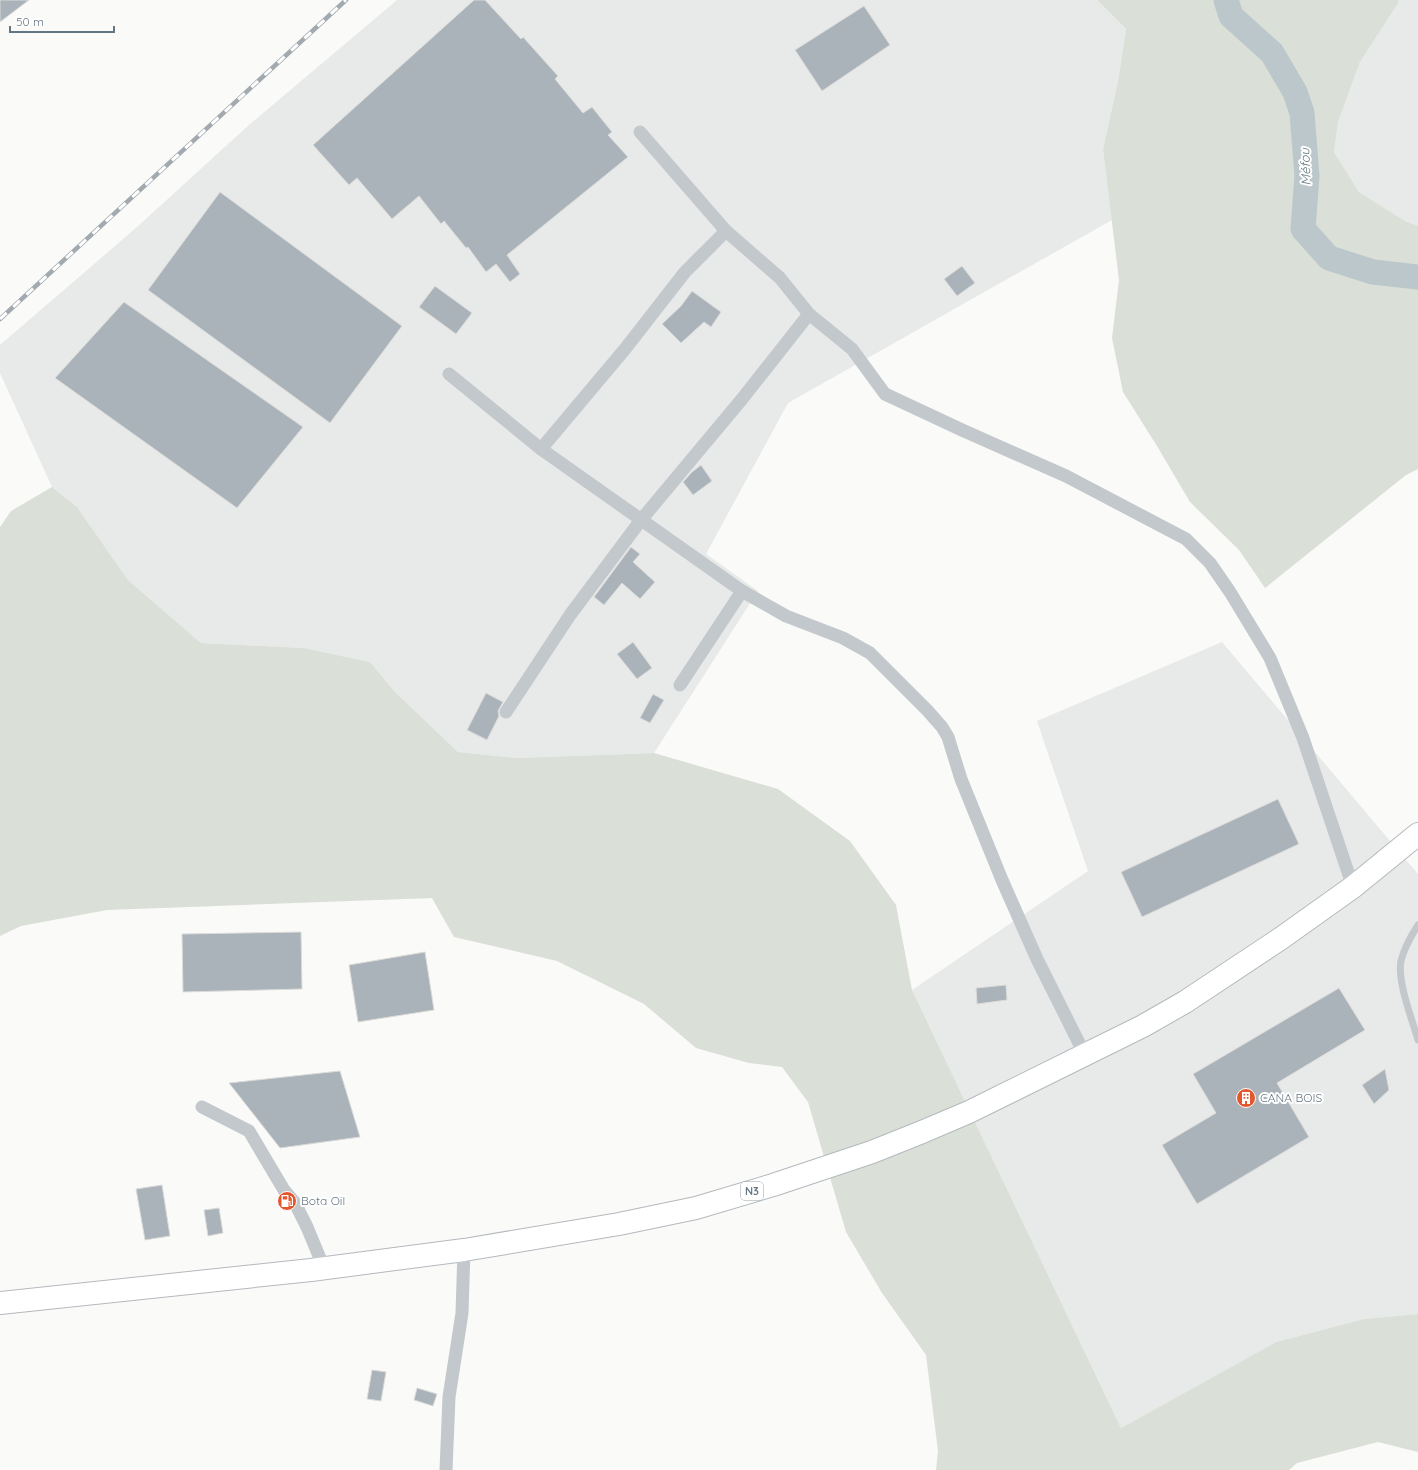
<svg xmlns="http://www.w3.org/2000/svg" width="1418" height="1470" font-family="Quicksand,sans-serif">
	<rect width="100%" height="100%" fill="#fafaf8"/>
	<g fill="#e8e9e9">
		<path d="M397,0H1097L1126,29L1118,81L1103,149L1112,220L788,403L706,554L758,591L654,753L518,758L458,752L395,692L370,662L304,648L201,643L128,580L77,507L52,487L0,373V345L137,227L250,124Z"/>
		<path d="M1398,0H1418V226L1405,221L1359,192L1334,152L1338,122L1360,62L1399,2Z"/>
		<path d="M1222,642L1418,874V1314L1364,1319L1276,1342L1121,1428L912,990L1088,871L1037,721Z"/>
	</g>
	<g fill="#dadfd7">
		<path d="M1097,0H1398L1399,2L1360,62L1338,122L1334,152L1359,192L1405,221L1418,226V469L1406,475L1265,588L1239,550L1190,502L1157,446L1123,392L1112,338L1119,280L1103,149L1118,81L1126,29Z"/>
		<path d="M52,487L77,507L128,580L201,643L304,648L370,662L395,692L458,752L518,758L654,753L778,789L850,841L896,905L912,990L1121,1428L1276,1342L1364,1319L1418,1314V1452L1378,1442L1297,1463L1289,1470H936L938,1451L926,1355L882,1293L846,1232L808,1102L782,1067L749,1063L696,1048L644,1004L557,961L454,937L432,898L107,910L21,926L0,936V527L11,511Z"/>
	</g>
	<g fill="none" stroke-linecap="round" stroke-linejoin="round">
		<path stroke="#bbc7cb" stroke-width="25" d="M1226,0L1231,16L1272,53L1295,92L1302,113L1307,176L1303,229L1329,258L1373,272L1418,277"/>
	</g>
	<g fill="#aab3b9" stroke="#dcdcda">
		<path d="M0,0H29L0,22Z"/>
		<path d="M474,0H485L521,39L523,37L558,76L555,79L583,113L592,107L612,132L608,135L628,157L507,255L520,274L510,282L496,264L486,272L468,247L466,248L444,221L441,224L419,196L392,219L357,178L349,185L313,145Z"/>
		<path d="M864,6L890,45L822,91L795,50Z"/>
		<path d="M220,192L402,326L330,423L148,290Z"/>
		<path d="M962,266L975,283L957,296L944,279Z"/>
		<path d="M435,286L472,313L456,334L419,307Z"/>
		<path d="M692,291L721,312L711,327L704,322L681,343L662,324L681,306Z"/>
		<path d="M124,302L303,427L237,508L55,378Z"/>
		<path d="M701,465L712,481L693,495L683,482L692,472Z"/>
		<path d="M631,547L640,554L633,562L655,582L640,599L622,583L604,605L594,597Z"/>
		<path d="M633,642L652,668L637,679L617,654Z"/>
		<path d="M486,693L503,702L498,711L499,716L487,740L467,730Z"/>
		<path d="M653,694L664,700L650,723L640,718Z"/>
		<path d="M1278,799L1299,844L1142,917L1121,872Z"/>
		<path d="M301,932L302,989L183,992L182,934Z"/>
		<path d="M425,952L434,1010L358,1022L349,965Z"/>
		<path d="M1006,985L1007,1000L977,1004L976,988Z"/>
		<path d="M1339,988L1365,1030L1277,1083L1309,1137L1197,1204L1162,1145L1216,1113L1193,1074Z"/>
		<path d="M1385,1069L1389,1090L1374,1104L1362,1085Z"/>
		<path d="M340,1071L360,1137L280,1148L229,1083Z"/>
		<path d="M162,1185L170,1236L145,1240L136,1189Z"/>
		<path d="M219,1208L223,1233L208,1236L204,1210Z"/>
		<path d="M372,1370L386,1372L381,1401L367,1399Z"/>
		<path d="M417,1388L437,1394L433,1406L414,1400Z"/>
	</g>
	<g fill="none" stroke-linecap="round" stroke-linejoin="round">
		<defs>
			<path id="trunk" d="M0,1303L311,1270L464,1250L619,1224L696,1208L773,1185L872,1152L922,1132L969,1112L1143,1026L1185,1002L1280,939L1353,887L1418,834"/>
		</defs>
		<use href="#trunk" stroke="#b4b9bd" stroke-width="24"/>
		<path stroke="#c3c8cc" stroke-width="7" d="M1418,925C1411,936 1404,948 1401,961C1397,981 1412,1019 1418,1040"/>
		<g stroke="#c3c8cc" stroke-width="13">
			<path d="M640,132L726,231L780,278L809,314L852,349L885,394L962,430L1066,476L1186,539L1210,563L1230,592L1270,658L1303,738L1353,887"/>
			<path d="M449,374L541,449L742,591L786,616L843,638L870,653L927,710L942,727L948,737L961,779L1002,880L1037,959L1085,1055"/>
			<path d="M541,449L625,349L685,272L726,231"/>
			<path d="M680,685L742,591"/>
			<path d="M506,712L570,615L641,520L742,399L809,314"/>
			<path d="M202,1107L249,1131L284,1190L295,1203L307,1227L324,1268"/>
			<path d="M446,1470L449,1397L462,1313L464,1250"/>
		</g>
		<use href="#trunk" stroke="#fff" stroke-width="22"/>
		<defs>
			<path id="rail" d="M0,319L346,0"/>
		</defs>
		<use href="#rail" stroke="#a2aab0" stroke-width="4.5"/>
		<use href="#rail" stroke="#fff" stroke-width="3" stroke-dasharray="9" stroke-linecap="butt"/>
	</g>
	<defs>
		<symbol id="building-disc" viewBox="-11 -11 22 22"><circle r="9.5" fill="#e4572e" stroke="#fff"/><path d="M-4-6H4V6H1V3H-1V6H-4ZM-2.5-4.3h1.7v1.8h-1.7ZM.8-4.3h1.7v1.8H.8ZM-2.5-1h1.7V.8h-1.7ZM.8-1h1.7V.8H.8Z" fill="#fff"/></symbol>
		<symbol id="fuel-disc" viewBox="-11 -11 22 22"><circle r="9.5" fill="#e4572e" stroke="#fff"/><path d="M-5.5-6h7V0h2V4h1.3V-2.5L3-4.5l.8-.8L6-3V5H2.5V1h-1V6h-7ZM-4.2-4.7v3.2H.2V-4.7Z" fill="#fff"/></symbol>
	</defs>
	<g fill-rule="evenodd">
		<use href="#building-disc" x="1235" y="1087" width="22" height="22"/>
		<use href="#fuel-disc" x="276" y="1190" width="22" height="22"/>
	</g>
	<g text-anchor="middle" stroke-width="4" stroke-linejoin="round" paint-order="stroke">
		<rect fill="#fff" stroke="#939fa8" stroke-width="1" x="741" y="1182" width="22" height="18" rx="3"/>
		<g font-size="11" font-weight="bold" fill="#657683">
			<text x="752" y="1195">N3</text>
		</g>
		<g font-size="12" fill="#657683" stroke="#fff" text-anchor="start">
			<text x="1260" y="1102">CANA BOIS</text>
			<text x="301" y="1205">Bota Oil</text>
		</g>
		<g font-size="13" font-style="italic" fill="#60757c" stroke="#fff">
			<text transform="translate(1305 167) rotate(-92)" y="5">Méfou</text>
		</g>
	</g>
	<path d="M10 26v6h104v-6" fill="none" stroke="#657683" stroke-width="2"/>
	<text x="16" y="26" font-size="12" fill="#657683" stroke="#ffffff" stroke-width="3" paint-order="stroke">50 m</text>
</svg>
